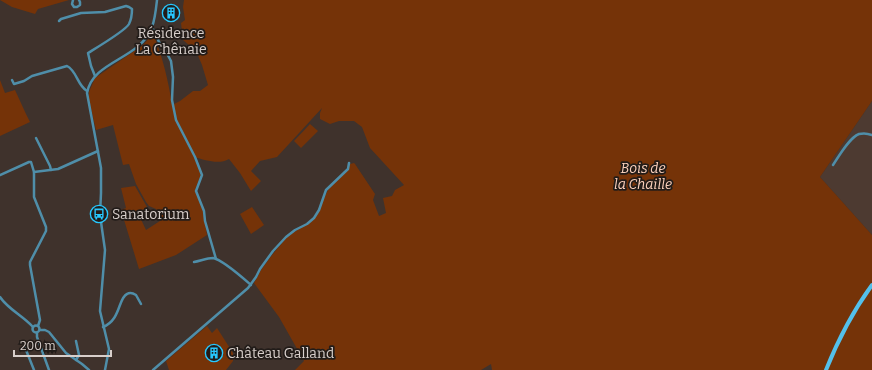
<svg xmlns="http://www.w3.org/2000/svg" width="872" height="370" font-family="Bitter,serif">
	<rect width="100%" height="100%" fill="#3f322c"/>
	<path fill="#4d3a31" d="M872,101V235L820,177Z"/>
	<g fill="#753308">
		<path d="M0,0H69L38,9L35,14L12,7Z"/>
		<path d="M184,0H872V101L820,177L872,235V370H492L491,364L481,370H295L304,361L279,317L254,283L261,270L272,255L287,237L315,218L326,194L330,186L348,169L350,164L354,163L355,164L375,194L373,200L379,216L386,213L383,198L392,196L395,190L404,185L370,148L362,127L354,121H339L330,124L320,119V113L322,108L277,157L260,161L251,171L261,181L251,191L240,173L229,159C219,165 205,160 194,157L201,175L195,190L203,211L207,235L176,255L139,269L121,210L126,208L121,188L135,186L147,207L138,213L146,230L163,219L156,209L149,206L146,202L136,184L129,164L123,165L113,125L96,130L89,100V92L95,78L143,45L153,34C162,54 169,83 172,105L180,101L193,91H200L208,85L202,65L196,51L183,40L181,23L185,20L183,7Z"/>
		<path d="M0,80L5,93L15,90L26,114L30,122L0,136Z"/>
		<path d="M310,124L318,131L301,148L294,141Z"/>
		<path d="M252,207L264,225L251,234L240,214Z"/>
		<path d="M207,326L212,333L217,328L233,353V361L226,370H169L166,361Z"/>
	</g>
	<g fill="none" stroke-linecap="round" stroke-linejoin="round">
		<g stroke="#4f8ea9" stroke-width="2.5">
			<path d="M73,0L72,4L74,7H77L80,5V2L79,0"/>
			<path d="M59,21L61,19L81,13L105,12L126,6L129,7L132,9C132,14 131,20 129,24C125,31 96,48 88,53L91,66L95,76"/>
			<path d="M152,29L154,30L159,42L165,50L171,61L173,77L172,100L176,120L195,157L202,175L196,191L204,211L205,221L216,259"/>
			<path d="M12,80L14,84L24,81L32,76L67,66C77,71 77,85 87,91"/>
			<path d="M36,138L50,166L51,170"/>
			<path d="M833,165C839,156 849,138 859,134C863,133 867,133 872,135"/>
			<path d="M0,175L29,162H31L34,172"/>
			<path d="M194,262C200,261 207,258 213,258C223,260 243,278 251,285"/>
			<path d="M0,297C8,309 23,316 33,327"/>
			<circle cx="36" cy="329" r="3.5"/>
			<path d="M38,326L40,320L30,265V262L46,231V227L34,197V172L58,169L98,151"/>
			<path d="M103,327C121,320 118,298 127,294C130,292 133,293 136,295L141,304"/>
			<path d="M40,330H45L49,332L66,353L82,364L89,370"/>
			<path d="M37,333V337L49,370"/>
			<path d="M76,341L79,355L76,360"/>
			<path d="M24,345L34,370"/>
			<path d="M105,370L109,349L100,311L105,250L100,215L101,193V168L87,93C93,60 140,60 152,27C155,19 156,9 157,0"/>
			<path d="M153,370L248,288L256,277L260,269L273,251L286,237L295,230L307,224L314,218L319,210L326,190L348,169L349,163"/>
		</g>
		<path stroke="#53c0eb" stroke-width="4" d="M826,370C838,340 853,311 872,285"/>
	</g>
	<defs>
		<symbol id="building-ring" viewBox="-11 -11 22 22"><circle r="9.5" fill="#221c19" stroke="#27c8ff" stroke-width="1.5"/><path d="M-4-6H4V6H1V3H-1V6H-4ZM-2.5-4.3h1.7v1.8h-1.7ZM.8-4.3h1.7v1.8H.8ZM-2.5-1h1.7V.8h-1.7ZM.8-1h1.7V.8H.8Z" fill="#27c8ff"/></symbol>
		<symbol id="bus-ring" viewBox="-11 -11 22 22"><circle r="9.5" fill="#221c19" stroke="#27c8ff" stroke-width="1.5"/><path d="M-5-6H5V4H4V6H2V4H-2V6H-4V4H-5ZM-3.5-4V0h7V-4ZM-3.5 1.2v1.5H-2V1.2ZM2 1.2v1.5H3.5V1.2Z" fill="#27c8ff"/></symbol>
	</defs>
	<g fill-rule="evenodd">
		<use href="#building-ring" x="161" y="3" width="20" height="20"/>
		<use href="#bus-ring" x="89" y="204" width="20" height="20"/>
		<use href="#building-ring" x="204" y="343" width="20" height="20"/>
	</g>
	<g text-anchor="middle" stroke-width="3.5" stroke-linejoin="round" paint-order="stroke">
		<g font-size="14" fill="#d8cfcb" stroke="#221c19" text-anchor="start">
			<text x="171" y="38" text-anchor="middle">Résidence<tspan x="171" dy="16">La Chênaie</tspan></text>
			<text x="112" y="219">Sanatorium</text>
			<text x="227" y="358">Château Galland</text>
		</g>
		<g font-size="14" font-style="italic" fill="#facfba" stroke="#221c19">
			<text x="643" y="173">Bois de<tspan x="643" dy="16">la Chaille</tspan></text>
		</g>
	</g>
	<path d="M14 350v6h97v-6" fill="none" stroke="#d8cfcb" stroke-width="2"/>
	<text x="20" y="350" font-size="12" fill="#d8cfcb" stroke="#221c19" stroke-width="3" paint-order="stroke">200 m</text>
</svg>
